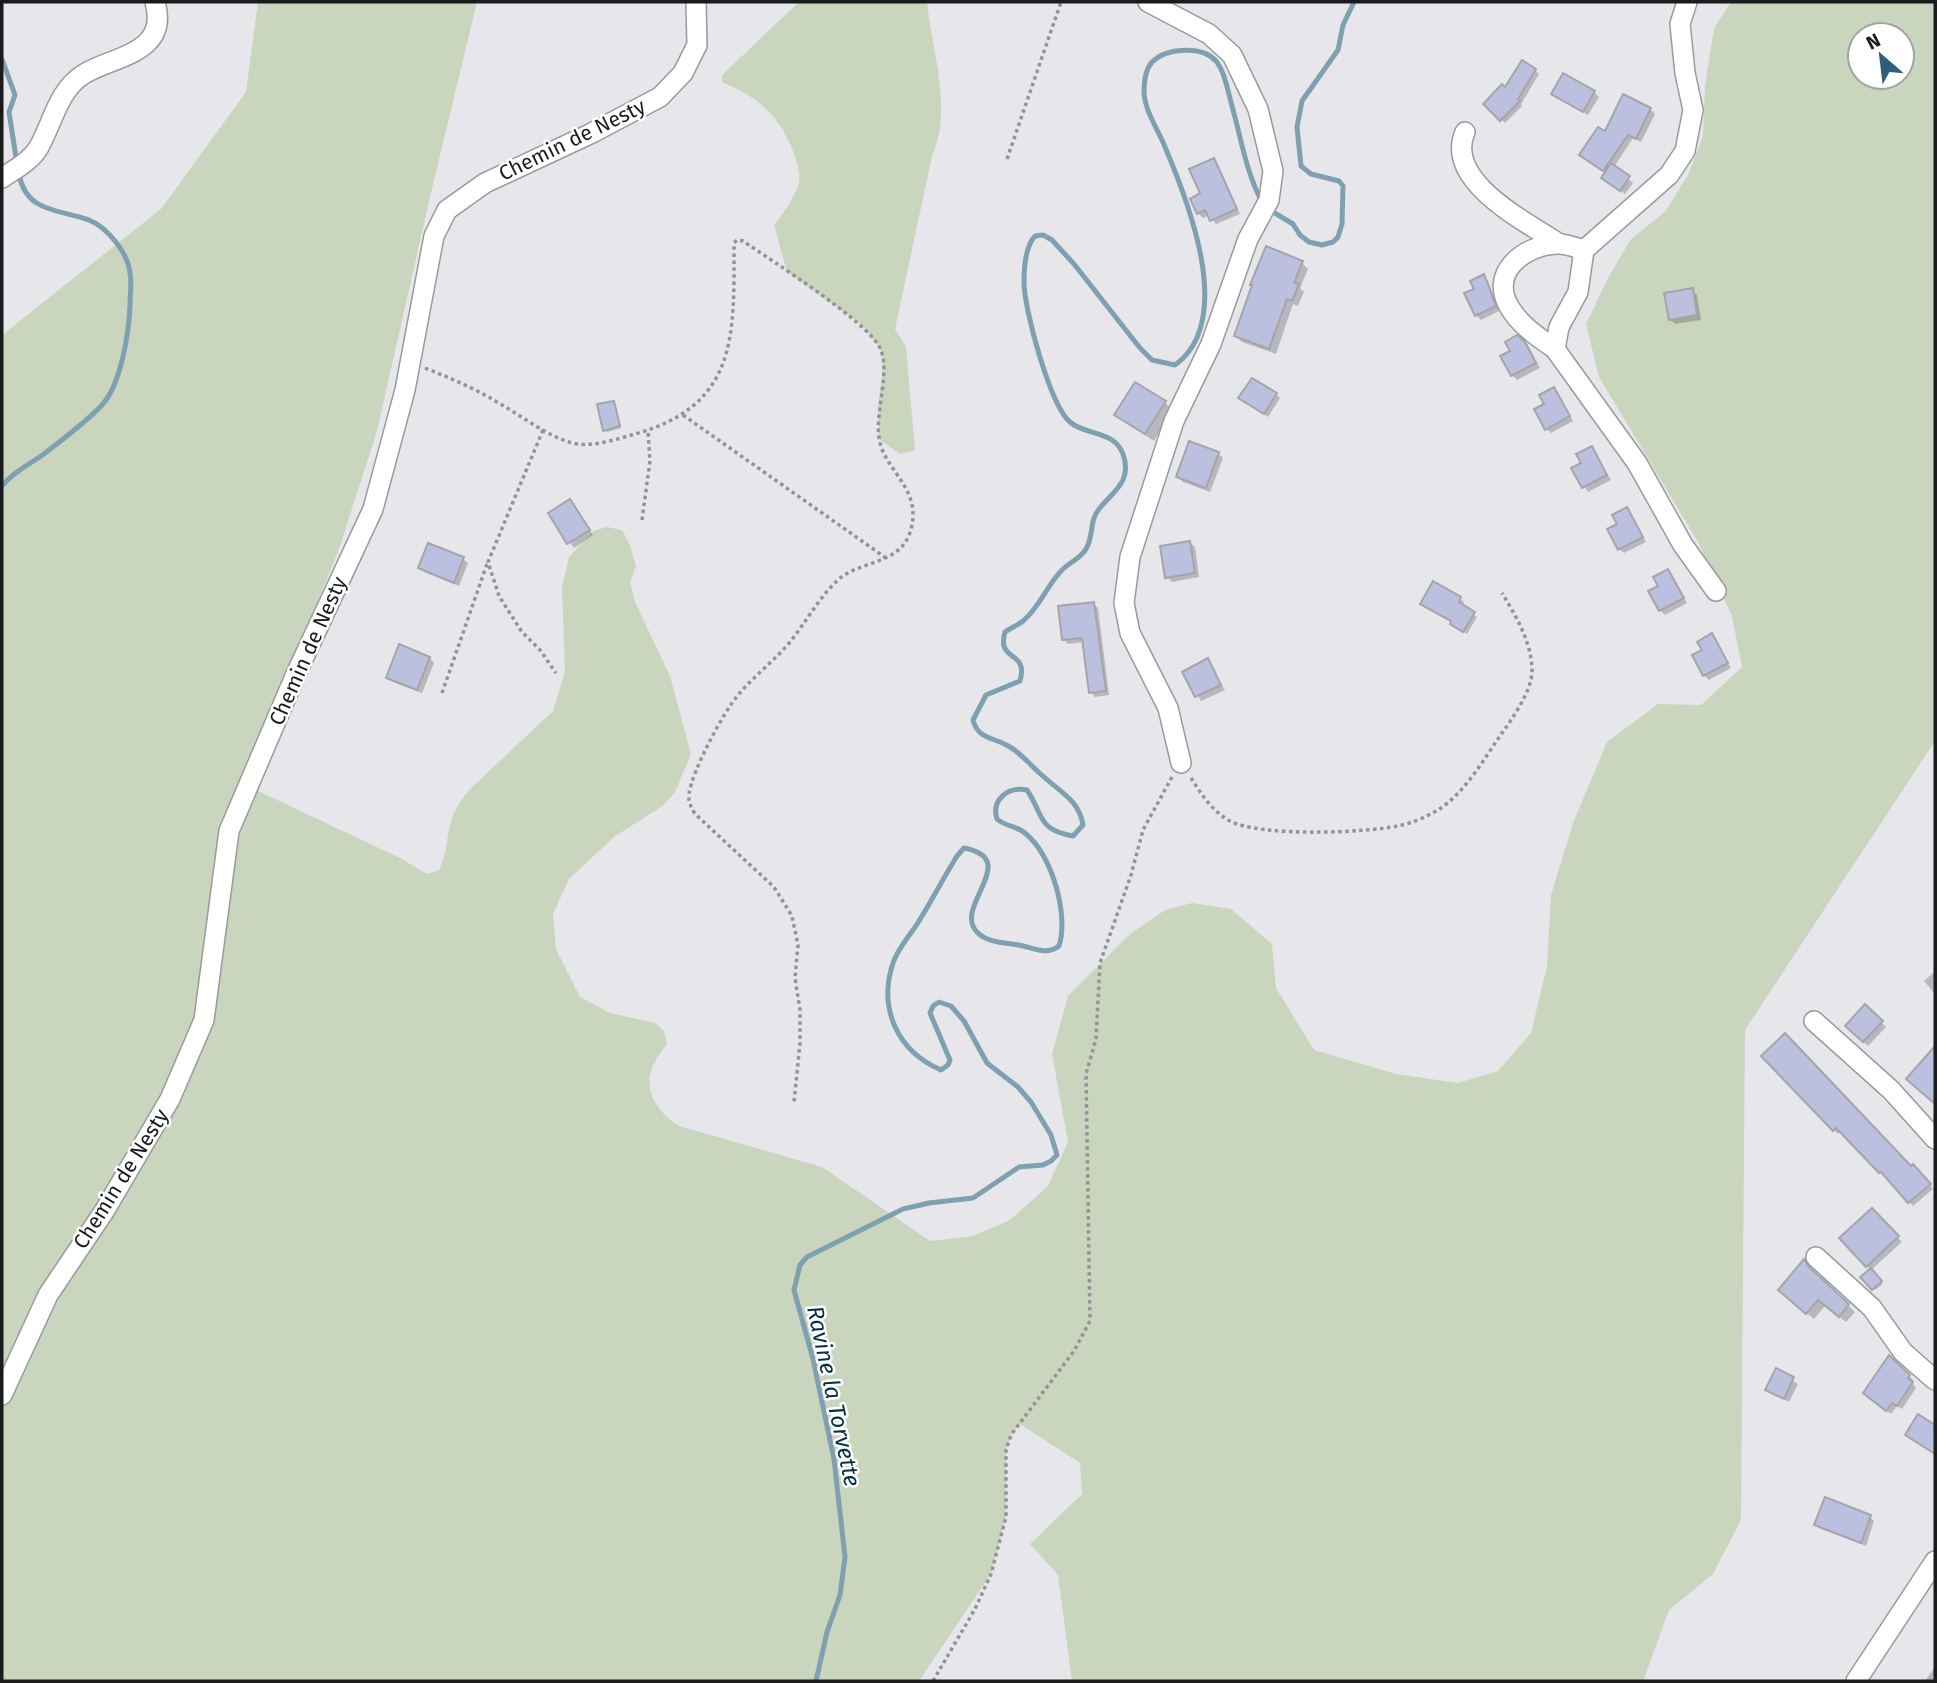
<svg xmlns="http://www.w3.org/2000/svg" width="1937" height="1683" font-family="'Fira Sans',sans-serif">
	<rect width="100%" height="100%" fill="#e7e7eb"/>
	<g fill="#c9d5bc" fill-rule="evenodd">
		<path d="M258,2H477L430,197L377,431L339,549L250,767L256,790L400,858L427,874L439,870C447,855 446,841 450,825C453,811 461,800 470,789L553,711L565,671L562,588L569,557L593,531L607,527L622,530L630,545L636,566L630,582L635,602L670,676L691,754L675,792L664,805L614,837L569,879L553,914L556,949L580,997L610,1013L655,1023L664,1031L667,1044C662,1051 655,1060 652,1068C643,1093 660,1114 679,1126L822,1167L930,1241L973,1236L1010,1220L1048,1186L1068,1142L1052,1054L1068,996L1130,934L1165,910L1192,903L1231,909L1272,944L1276,988L1314,1050L1396,1074L1458,1083L1498,1071L1531,1033L1547,966L1551,895L1573,823L1607,742L1658,704L1701,705L1742,667L1732,616L1698,542L1599,377L1586,324L1609,276L1631,239L1666,211L1688,175L1703,136L1705,86L1714,28L1731,2H1935V741L1745,1030L1741,1520L1713,1574L1669,1610L1643,1681H1072L1058,1575L1030,1544L1082,1494L1080,1463L1020,1424L1011,1435L1006,1450V1517L991,1574L919,1681H2V335L161,209L246,92ZM1860,35H1902V77H1860Z"/>
		<path d="M799,2H927C932,52 953,108 932,156L895,329L906,347L915,450L900,454L879,439L878,408L883,367L880,348L862,325L787,272L774,225C784,213 794,198 799,183C801,174 796,160 793,151C779,115 758,97 722,82V75Z"/>
	</g>
	<g fill="#0003">
		<path d="M1535,70L1539,74L1521,104L1522,106L1505,123L1485,104Z"/>
		<path d="M1594,92L1599,97L1588,115L1553,94Z"/>
		<path d="M1650,109L1655,114L1641,142L1633,138L1614,167L1633,183L1625,194L1608,182L1607,173L1586,160L1606,134Z"/>
		<path d="M1213,161L1218,165L1240,214L1216,224L1209,215L1203,218L1198,213Z"/>
		<path d="M1302,263L1308,269L1300,288L1304,292L1298,306L1293,304L1276,354L1242,342L1236,336Z"/>
		<path d="M1483,277L1488,281L1499,311L1481,320L1476,315Z"/>
		<path d="M1692,290L1697,295L1701,320L1675,324L1670,319Z"/>
		<path d="M1517,338L1530,349L1540,368L1517,380L1512,375V351Z"/>
		<path d="M1135,384L1165,403L1173,410L1154,441L1124,422L1116,414Z"/>
		<path d="M1554,389L1573,421L1551,433L1546,428V405Z"/>
		<path d="M1276,394L1280,398L1268,417L1240,398Z"/>
		<path d="M613,403L621,428L607,432L605,430Z"/>
		<path d="M1591,448L1611,480L1588,492L1574,469L1583,463Z"/>
		<path d="M1218,453L1223,458L1210,492L1183,482L1178,477Z"/>
		<path d="M570,501L593,535L574,548L550,514Z"/>
		<path d="M1627,509L1646,542L1624,553L1619,549Z"/>
		<path d="M1190,543L1195,547L1199,577L1172,582L1167,577Z"/>
		<path d="M463,559L468,563L459,586L424,572L420,568Z"/>
		<path d="M1668,571L1687,603L1665,615L1660,610V586Z"/>
		<path d="M1460,598L1464,602L1461,606L1477,617L1467,634L1455,627L1453,622L1422,604Z"/>
		<path d="M1093,604L1098,608L1109,695L1095,697L1091,692L1085,642L1068,644L1064,640Z"/>
		<path d="M1712,636L1731,668L1709,680L1704,675V651Z"/>
		<path d="M430,658L434,663L422,693L393,682L388,677Z"/>
		<path d="M1207,661L1225,690L1201,701L1184,672Z"/>
		<path d="M1935,971V994L1924,981Z"/>
		<path d="M1865,1007L1886,1027L1868,1046L1847,1026Z"/>
		<path d="M1763,1056L1911,1168L1917,1170L1933,1189L1913,1206L1886,1175L1841,1131L1838,1134Z"/>
		<path d="M1872,1210L1902,1242L1871,1270L1883,1284L1875,1290L1863,1277L1871,1270L1842,1238Z"/>
		<path d="M1804,1262L1855,1312L1846,1322L1825,1306L1814,1319L1787,1297Z"/>
		<path d="M1889,1358L1913,1380L1912,1383L1916,1388L1902,1409L1897,1406L1891,1414L1870,1398Z"/>
		<path d="M1777,1371L1798,1384L1789,1402L1767,1389Z"/>
		<path d="M1870,1517L1874,1521L1866,1546L1821,1529L1816,1525Z"/>
		<path d="M1935,1667V1681H1925Z"/>
	</g>
	<g fill="none" stroke-linecap="round" stroke-linejoin="round">
		<g stroke="#7fa0b1" stroke-width="5">
			<path d="M2,59L15,95L9,112L17,164"/>
			<path d="M1268,209L1293,224L1300,235L1309,242L1322,245L1333,242L1338,237L1342,224L1343,186L1339,181L1311,174L1301,166L1297,127L1302,101L1338,50L1343,25L1354,2"/>
			<path d="M2,486C13,472 30,464 44,454C63,439 85,423 101,406C121,386 129,332 130,305C130,294 132,283 130,273C128,253 108,228 89,220C59,209 26,213 19,174"/>
			<path d="M816,1681L827,1632L840,1595L845,1557L834,1459L813,1359L794,1290L800,1265L807,1257L903,1209L929,1203L973,1198L1019,1167L1043,1165L1051,1161L1057,1155L1051,1135L1031,1102L1018,1087L987,1063L964,1021L951,1006L939,1002L933,1006L930,1013L950,1060L948,1065L941,1070C897,1051 878,1008 893,963C899,946 910,936 919,921C932,900 944,877 957,856L964,848C1023,859 952,907 977,932C988,944 1008,942 1023,946C1036,949 1047,955 1059,946C1069,915 1052,855 1026,834C1018,826 1006,827 997,819C991,800 1008,786 1027,790C1044,815 1037,830 1073,836L1083,825C1079,800 1060,792 1043,776C1032,767 1022,754 1010,747C995,737 978,740 973,720L986,695L1020,681C1029,649 996,663 1005,632C1011,628 1018,625 1023,621C1040,607 1047,585 1062,570C1070,562 1081,558 1086,549C1094,536 1089,521 1099,509C1112,492 1133,482 1123,454C1114,430 1086,436 1070,422C1050,405 1024,309 1024,282C1024,267 1025,247 1035,236L1043,235L1052,240L1074,264L1140,348L1152,360L1175,365C1236,321 1188,201 1165,147C1158,129 1145,112 1144,92C1144,83 1145,70 1152,62C1166,48 1202,45 1216,61C1225,72 1228,92 1232,106C1241,138 1246,172 1262,202"/>
		</g>
	</g>
	<g fill="#bbc0df" stroke="#a5a5a9" stroke-width="2">
		<path d="M1522,60L1536,69L1518,99L1520,101L1500,121L1483,104L1502,84L1505,87Z"/>
		<path d="M1563,73L1595,91L1583,112L1551,94Z"/>
		<path d="M1623,94L1651,108L1636,139L1628,135L1603,171L1579,155L1598,127L1605,131Z"/>
		<path d="M1214,158L1237,209L1210,221L1205,210L1197,214L1190,199L1200,193L1189,169Z"/>
		<path d="M1611,163L1630,176L1620,191L1601,178Z"/>
		<path d="M1266,246L1303,261L1294,283L1299,284L1292,301L1287,299L1269,349L1234,336L1252,285H1250Z"/>
		<path d="M1484,274L1496,306L1475,316L1464,293L1474,289L1470,281Z"/>
		<path d="M1693,288L1697,315L1669,320L1664,293Z"/>
		<path d="M1517,335L1525,342L1536,363L1511,376L1500,356L1510,351L1505,342Z"/>
		<path d="M1252,378L1277,393L1264,414L1238,398Z"/>
		<path d="M1135,382L1166,401L1145,434L1114,415Z"/>
		<path d="M1554,387L1570,416L1545,430L1534,409L1544,404L1539,395Z"/>
		<path d="M614,401L620,426L603,431L597,404Z"/>
		<path d="M1189,441L1219,452L1206,488L1176,477Z"/>
		<path d="M1592,446L1607,475L1582,488L1571,468L1581,463L1576,454Z"/>
		<path d="M570,499L590,530L567,544L548,513Z"/>
		<path d="M1627,507L1643,537L1618,550L1607,529L1617,524L1612,515Z"/>
		<path d="M1190,541L1195,573L1165,578L1160,546Z"/>
		<path d="M428,543L464,557L454,583L418,568Z"/>
		<path d="M1668,569L1684,598L1659,611L1648,591L1658,586L1653,577Z"/>
		<path d="M1433,581L1461,597L1459,602L1475,612L1463,632L1450,624L1451,621L1420,604Z"/>
		<path d="M1094,602L1106,691L1089,693L1082,638L1062,640L1058,606Z"/>
		<path d="M1712,633L1728,663L1703,676L1692,655L1702,650L1697,642Z"/>
		<path d="M399,644L430,657L417,690L386,678Z"/>
		<path d="M1208,658L1221,685L1195,697L1182,672Z"/>
		<path d="M1865,1004L1883,1021L1863,1042L1845,1026Z"/>
		<path d="M1785,1033L1911,1166L1913,1164L1931,1184L1908,1203L1881,1172L1879,1173L1836,1128L1833,1131L1761,1056Z"/>
		<path d="M1935,1046V1104L1906,1079Z"/>
		<path d="M1872,1208L1899,1236L1866,1267L1839,1238Z"/>
		<path d="M1804,1259L1808,1266L1849,1304L1839,1317L1818,1300L1806,1314L1778,1290Z"/>
		<path d="M1871,1268L1882,1281L1872,1290L1860,1277Z"/>
		<path d="M1889,1355L1910,1375L1908,1378L1913,1382L1897,1406L1892,1403L1886,1411L1863,1393Z"/>
		<path d="M1776,1368L1794,1377L1784,1399L1765,1390Z"/>
		<path d="M1918,1414L1935,1425V1454L1905,1435Z"/>
		<path d="M1825,1497L1871,1515L1861,1543L1814,1525Z"/>
	</g>
	<g fill="none" stroke-linecap="round" stroke-linejoin="round">
		<defs>
			<g id="minor">
				<path d="M1148,2L1209,34L1232,55L1258,109L1273,171L1269,200L1248,239L1211,344L1174,421L1130,557L1124,603L1130,633L1168,708L1181,763"/>
				<path d="M1687,2L1680,24L1685,73L1693,110L1685,151L1669,175L1584,250L1578,292L1559,327L1555,349L1637,463L1683,545L1716,591"/>
				<path d="M1465,132C1444,181 1525,221 1558,243"/>
				<path d="M2,178C14,170 31,161 39,147C53,122 58,90 84,74C113,56 170,54 155,2"/>
				<path d="M1555,349C1538,337 1521,326 1510,308C1488,273 1524,245 1557,244C1566,243 1576,248 1584,250"/>
				<path d="M1814,1021L1891,1090L1935,1139"/>
				<path d="M1816,1257L1872,1308L1903,1352L1935,1380"/>
				<path d="M2,1395L48,1295L105,1210L170,1099L204,1020L229,831L296,674L373,509L405,390L434,236L447,210L485,183L590,134L660,97L683,73L697,45L696,2"/>
				<path d="M1856,1681L1935,1561"/>
			</g>
		</defs>
		<use href="#minor" stroke="#999a9d" stroke-width="22"/>
		<g stroke="#939397" stroke-width="3.5" stroke-dasharray="3.5 3.5" stroke-linecap="butt">
			<path d="M1007,159L1061,2"/>
			<path d="M425,368C450,378 474,388 497,402C522,416 545,435 572,443C591,448 617,439 635,434C739,405 734,334 734,243L737,240L743,241C772,261 867,321 880,348C891,371 875,411 879,438C884,472 926,490 909,535C898,564 860,561 839,579C820,596 806,622 790,642C774,661 754,676 738,695C723,713 692,771 689,794C688,802 691,807 695,814L774,887L792,916L798,945L795,978L800,1010V1043L794,1102"/>
			<path d="M683,415L886,558"/>
			<path d="M543,430L488,562L499,596L522,632L540,650L556,673"/>
			<path d="M642,520L650,461L648,431"/>
			<path d="M442,693L487,564"/>
			<path d="M1191,778C1201,794 1213,812 1230,821C1260,837 1364,833 1398,826C1412,823 1426,817 1438,810C1465,793 1484,759 1502,733C1513,718 1532,690 1532,671C1532,643 1516,616 1502,593"/>
			<path d="M933,1681L975,1609L991,1574L1006,1517V1450L1011,1435L1074,1351L1090,1321L1086,1074L1096,1039L1100,963L1131,875L1143,830L1172,777"/>
		</g>
		<use href="#minor" stroke="#fff" stroke-width="19"/>
	</g>
	<g text-anchor="middle" stroke-width="5" stroke-linejoin="round" paint-order="stroke">
		<g font-size="21" fill="#1b1b1d" stroke="#fff">
			<text transform="translate(572 140) rotate(-26)" y="7">Chemin de Nesty</text>
			<text transform="translate(308 651) rotate(-66)" y="7">Chemin de Nesty</text>
			<text transform="translate(121 1179) rotate(-58)" y="7">Chemin de Nesty</text>
		</g>
		<g font-size="23" font-style="italic" fill="#003042" stroke="#fff">
			<text transform="translate(834 1396) rotate(78)" y="8">Ravine la Torvette</text>
		</g>
	</g>
	<rect width="1937" height="1683" fill="none" stroke="#1b1b1d" stroke-width="7"/>
	<g transform="translate(1881 56) rotate(332)"><circle r="33" fill="#ffffff" stroke="#a4a4a5" stroke-width="2"/>
	<path d="M0-5L12 26L0 18L-12 26Z" fill="#2e5e7c"/>
	<text y="-10" font-size="19" font-weight="bold" text-anchor="middle" fill="#1b1b1d">N</text>
	</g>
</svg>
